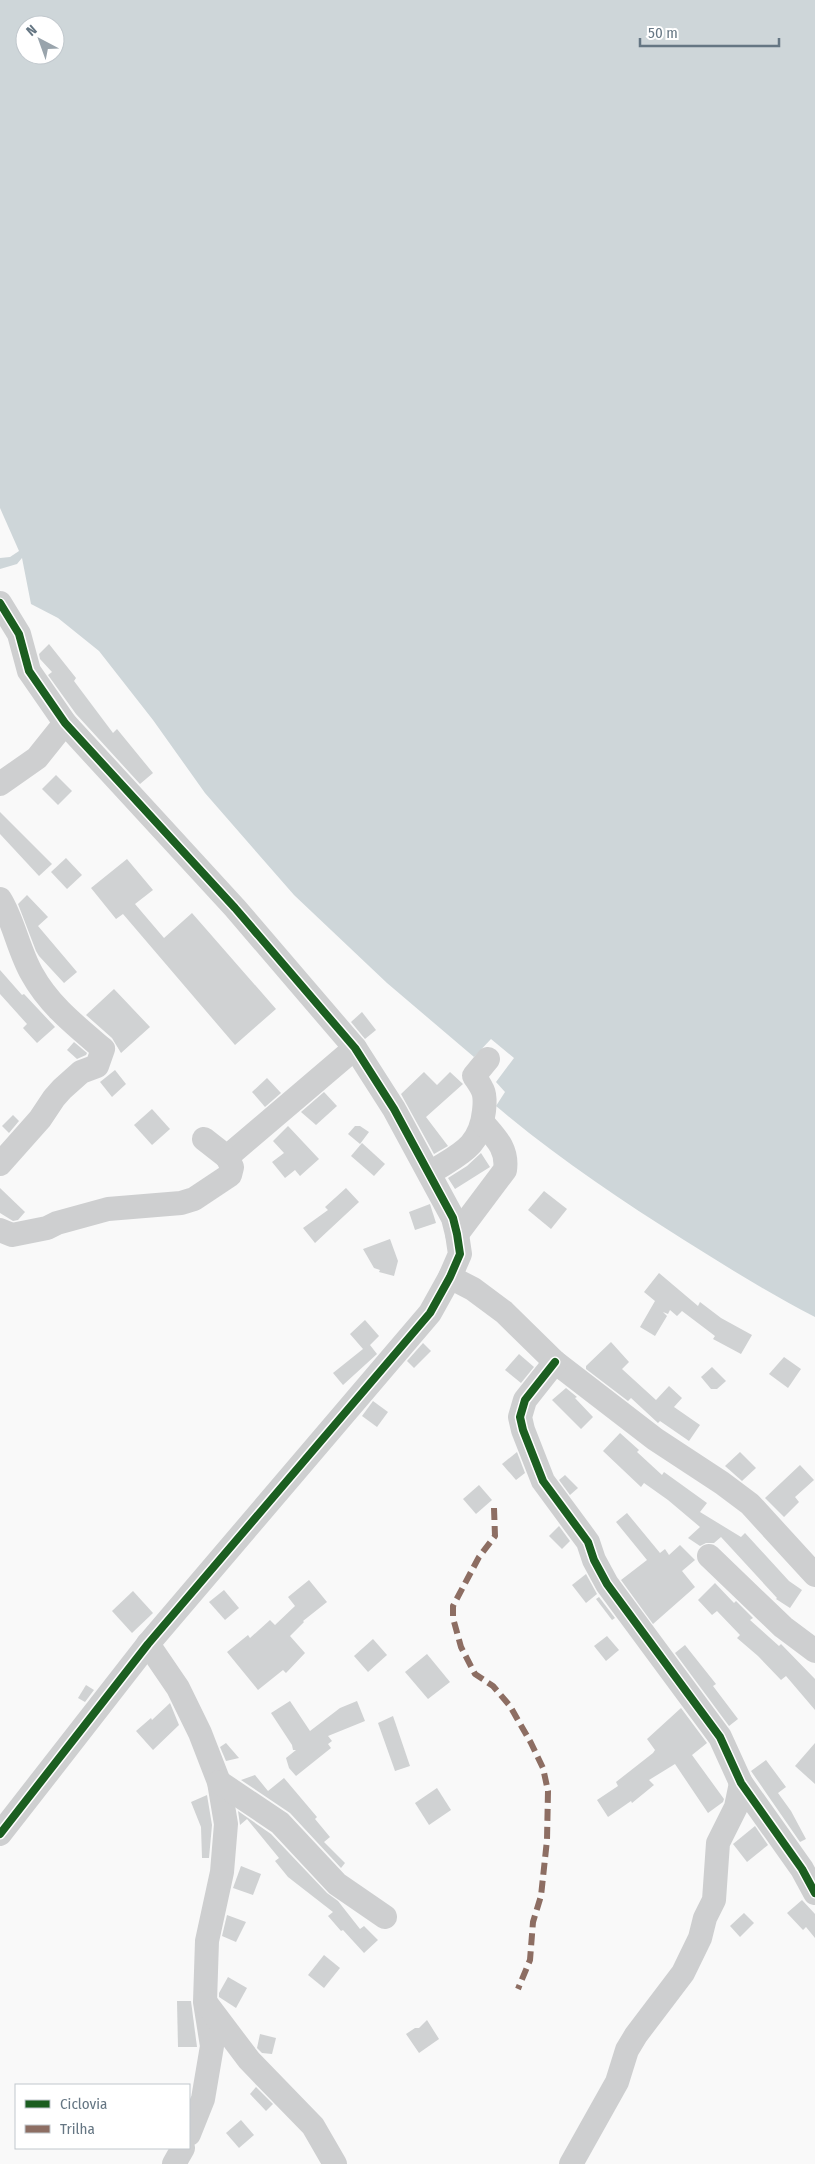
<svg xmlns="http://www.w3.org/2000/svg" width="815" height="2164" font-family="'Fira Sans Condensed',sans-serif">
	<rect width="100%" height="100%" fill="#f9f9f9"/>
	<path fill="#ced6d9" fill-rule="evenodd" d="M0,0H815V1317C770,1294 727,1267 684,1240C619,1199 555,1156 496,1106L505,1092L496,1082L514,1058L491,1039L474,1057L387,983L294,895L205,793L153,720L99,651L58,618L31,604L22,558L17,564L0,569V558L10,557L19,551L0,508ZM25,25H55V55H25Z"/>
	<g fill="#d0d2d3">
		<path d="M49,644L76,678L74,681L113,733L117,729L153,773L140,784L76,714L48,675L52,672L40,659L39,654Z"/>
		<path d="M56,775L72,791L58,805L42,789Z"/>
		<path d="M0,812L52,864L39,876L0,834Z"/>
		<path d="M66,858L82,875L67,889L51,872Z"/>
		<path d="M127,859L153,890L135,904L164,938L192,913L276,1009L235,1045L123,914L116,919L91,888Z"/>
		<path d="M27,895L48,917L38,926L77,972L64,983L39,956L36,951L18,904Z"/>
		<path d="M0,970L22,995L24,994L55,1027L37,1043L23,1028L27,1024L0,994Z"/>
		<path d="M114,989L150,1027L121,1053L112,1038L86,1015Z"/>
		<path d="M362,1012L376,1030L365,1039L351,1022Z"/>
		<path d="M74,1042L87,1053L86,1055L77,1059L67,1050Z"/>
		<path d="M115,1070L126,1084L112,1097L100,1082Z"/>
		<path d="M424,1072L437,1085L450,1072L463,1084L426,1117L448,1146L434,1154L401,1094Z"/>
		<path d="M267,1078L281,1093L265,1107L252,1092Z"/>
		<path d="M324,1092L337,1106L316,1125L301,1112Z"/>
		<path d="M152,1109L170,1129L152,1145L134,1125Z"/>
		<path d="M13,1115L19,1121L9,1133L2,1126Z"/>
		<path d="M288,1126L319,1159L300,1176L295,1170L285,1178L272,1162L284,1153L273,1141Z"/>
		<path d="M355,1126H360L369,1132L360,1144L348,1134Z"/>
		<path d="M362,1143L385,1164L374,1176L351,1156Z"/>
		<path d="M481,1153L490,1167L455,1189L448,1178L467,1166Z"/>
		<path d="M0,1188L25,1212L18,1220L13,1221L0,1213Z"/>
		<path d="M346,1188L359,1202L315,1243L303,1228L328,1210L325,1207Z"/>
		<path d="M544,1191L567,1209L551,1229L528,1210Z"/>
		<path d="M430,1204L436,1223L415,1230L409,1212Z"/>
		<path d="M390,1239L398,1261L394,1276L379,1272L380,1270L374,1268L363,1249Z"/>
		<path d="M659,1273L698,1306L700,1302L721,1318L752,1335L741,1354L713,1339L715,1336L682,1311L677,1316L670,1310L668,1314L663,1312L667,1316L655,1336L640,1327L655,1301L644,1292Z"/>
		<path d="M365,1320L379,1336L370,1345L377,1354L343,1385L333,1373L363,1349L350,1334Z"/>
		<path d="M611,1342L629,1362L622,1369L656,1400L669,1386L682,1398L674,1407L700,1425L689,1441L660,1421L658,1423L631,1398L628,1401L586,1369V1366Z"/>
		<path d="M423,1343L431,1351L414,1368L407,1361Z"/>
		<path d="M519,1354L534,1367L521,1383L505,1370Z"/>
		<path d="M784,1357L801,1369L788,1388L769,1374Z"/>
		<path d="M712,1367L726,1381L717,1389H711L701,1377Z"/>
		<path d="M566,1388L577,1397L575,1398L593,1417L581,1429L552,1400Z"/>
		<path d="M373,1401L388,1412L377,1427L362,1416Z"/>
		<path d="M620,1433L639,1450L637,1452L662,1475L664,1472L707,1503L700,1512L741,1537L745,1533L789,1581L802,1590L790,1608L776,1599L777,1598L721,1537L714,1543H706L700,1546L688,1538L700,1527L668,1500L644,1483L641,1487L603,1451Z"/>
		<path d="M517,1452L525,1473L516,1480L502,1464Z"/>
		<path d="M740,1452L756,1468L742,1481L725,1466Z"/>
		<path d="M800,1465L814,1480L795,1497L799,1502L784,1517L765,1498Z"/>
		<path d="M565,1475L578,1488L570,1495L559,1480Z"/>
		<path d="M479,1485L492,1500L476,1514L463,1499Z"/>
		<path d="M627,1513L660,1553L665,1549L669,1555L680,1545L695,1560L682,1571L695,1587L653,1624L621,1580L647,1560L616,1522Z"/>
		<path d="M559,1526L570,1541L562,1549L549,1536Z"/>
		<path d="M586,1574L597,1594L586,1603L572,1585Z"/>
		<path d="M309,1580L327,1602L303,1621L304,1622L290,1636L305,1653L286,1673L283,1670L258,1690L227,1652L248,1635L250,1638L270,1620L275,1625L295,1606L288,1597Z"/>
		<path d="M715,1583L734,1603L736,1601L753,1618L750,1620L779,1646L781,1644L815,1679V1710L786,1676L781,1680L758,1656L737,1638L740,1635L717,1611L712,1615L698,1600Z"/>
		<path d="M224,1590L239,1608L225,1620L209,1602Z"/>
		<path d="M133,1591L153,1613L132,1633L112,1611Z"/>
		<path d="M599,1597L615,1618L612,1620L596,1599Z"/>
		<path d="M607,1636L619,1650L606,1661L594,1646Z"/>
		<path d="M373,1639L387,1655L368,1672L354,1656Z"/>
		<path d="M685,1645L716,1684L713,1686L738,1719L729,1726L675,1653Z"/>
		<path d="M427,1654L450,1682L428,1699L405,1672Z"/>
		<path d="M86,1685L94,1690L85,1702L78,1698Z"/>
		<path d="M290,1701L310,1731L340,1708L357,1701L365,1721L328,1736L332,1741L328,1744L331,1748L296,1776L289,1768L286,1758L296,1750H293L292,1745L271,1713Z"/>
		<path d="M170,1703L179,1725L153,1750L136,1731L151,1718L152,1720Z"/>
		<path d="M681,1708L707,1743L692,1755L724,1799L723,1802L708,1813L675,1764L649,1780L654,1785L632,1803L631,1801L608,1817L597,1800L618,1786L616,1782L653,1753L655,1750L647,1739Z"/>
		<path d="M393,1716L410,1766L395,1771L378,1723Z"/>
		<path d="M226,1743L239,1758L226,1761L220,1747Z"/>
		<path d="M815,1743V1784L795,1766Z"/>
		<path d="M766,1760L786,1787L778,1793L791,1811L806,1839L800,1842L751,1771Z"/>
		<path d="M255,1775L268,1791L284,1778L317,1817L315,1819L330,1837L324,1842L345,1863L341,1868L290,1813L241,1780Z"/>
		<path d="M437,1788L451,1810L429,1825L415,1803Z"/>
		<path d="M207,1795L212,1825L209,1858H202L201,1827L191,1802Z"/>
		<path d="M238,1811L271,1834L327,1893L338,1901L360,1929L364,1926L378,1940L364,1953L343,1930L341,1931L328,1916L333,1912L288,1877L275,1861L279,1858L247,1819L240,1825Z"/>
		<path d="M755,1826L768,1845L747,1862L733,1844Z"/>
		<path d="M241,1866L261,1874L253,1895L233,1888Z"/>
		<path d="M802,1900L815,1914V1938L806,1927L803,1930L787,1913Z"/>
		<path d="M744,1913L754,1923L740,1937L730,1926Z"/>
		<path d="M227,1915L246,1922L236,1942L222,1936Z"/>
		<path d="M324,1955L340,1968L324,1988L308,1975Z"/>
		<path d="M228,1977L247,1988L236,2008L219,1997V1993Z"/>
		<path d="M177,2001H191L197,2047H178Z"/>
		<path d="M427,2020L439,2039L419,2053L406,2034L415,2028H419Z"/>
		<path d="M260,2034L276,2038L272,2054L262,2053L257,2048Z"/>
		<path d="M256,2087L273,2104L266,2111L250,2094Z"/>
		<path d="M241,2120L254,2135L239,2148L226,2133Z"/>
	</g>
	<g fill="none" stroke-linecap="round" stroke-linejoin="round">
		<g stroke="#cecfd0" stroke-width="24">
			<path d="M0,603L19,634L29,671L65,723L235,908L355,1048L394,1109L453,1218L457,1234L460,1254L450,1277L430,1313L148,1644L0,1834"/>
			<path d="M0,784L37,758L65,723"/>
			<path d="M0,899C13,919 19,952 32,974C49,1005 76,1026 103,1049L97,1066L81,1072L62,1089L54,1098L40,1119L0,1164"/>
			<path d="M204,1139L227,1157L355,1048"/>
			<path d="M430,1173C459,1154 480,1148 484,1111C486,1094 484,1090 474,1076L488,1059"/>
			<path d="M0,1230L12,1235L47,1228L57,1223L108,1209L181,1203L194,1199L230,1175L232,1167L227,1157"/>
			<path d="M457,1234L505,1170C508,1149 496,1138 483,1123"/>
			<path d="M450,1277L473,1289L504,1312L555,1362L655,1439L722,1483L750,1504L815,1575"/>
			<path d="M555,1362L525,1400L520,1417L523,1430L543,1481L588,1542L594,1560L607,1584L720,1737L741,1783L802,1869L815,1893"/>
			<path d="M709,1556L783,1627L815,1651"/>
			<path d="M148,1644L178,1688L200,1733L219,1782L226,1824L222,1872L207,1941L205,2002L212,2046L203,2099L189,2134"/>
			<path d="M219,1782L280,1823L337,1884L385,1917"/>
			<path d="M206,2003L249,2060L313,2126L335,2164"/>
			<path d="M174,2164L183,2148"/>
			<path d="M571,2164L617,2082L627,2050L636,2035L683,1973L700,1938L705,1918L714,1900L718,1843L736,1807L741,1783"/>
		</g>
		<path stroke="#8d6e63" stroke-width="6" stroke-dasharray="12 6" stroke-linecap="butt" d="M494,1508L495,1536L479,1557L453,1606V1618L461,1647L475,1674L493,1686L510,1706L531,1743L543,1768L548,1791L547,1840L541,1896L533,1922L530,1960L518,1989"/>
		<defs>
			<g id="cycleway">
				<path d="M0,603L19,634L29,671L65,723L235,908L355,1048L394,1109L453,1218L457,1234L460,1254L450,1277L430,1313L148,1644L0,1834"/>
				<path d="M555,1362L525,1400L520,1417L523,1430L543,1481L588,1542L594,1560L607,1584L720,1737L741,1783L802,1869L815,1893"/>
			</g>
		</defs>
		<use href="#cycleway" stroke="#fff" stroke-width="11"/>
		<use href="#cycleway" stroke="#1b5e20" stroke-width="8"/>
	</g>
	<rect x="15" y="2084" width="175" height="65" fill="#ffffff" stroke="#c1c8cd"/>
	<rect x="25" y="2100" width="25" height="8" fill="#1b5e20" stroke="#c1c8cd"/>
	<text x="60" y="2109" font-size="15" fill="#657683">Ciclovia</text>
	<rect x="25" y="2125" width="25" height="8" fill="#8d6e63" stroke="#c1c8cd"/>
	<text x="60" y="2134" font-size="15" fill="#657683">Trilha</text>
	<g transform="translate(40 40) rotate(319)"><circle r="24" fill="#ffffff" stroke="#c1c8cd"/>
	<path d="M0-4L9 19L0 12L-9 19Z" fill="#99a4ac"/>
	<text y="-8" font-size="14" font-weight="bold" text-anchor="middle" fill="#657683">N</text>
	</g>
	<path d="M640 38v8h139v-8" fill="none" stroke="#657683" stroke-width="2.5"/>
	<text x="648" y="38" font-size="15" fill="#657683" stroke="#ffffff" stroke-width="4" paint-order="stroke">50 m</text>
</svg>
